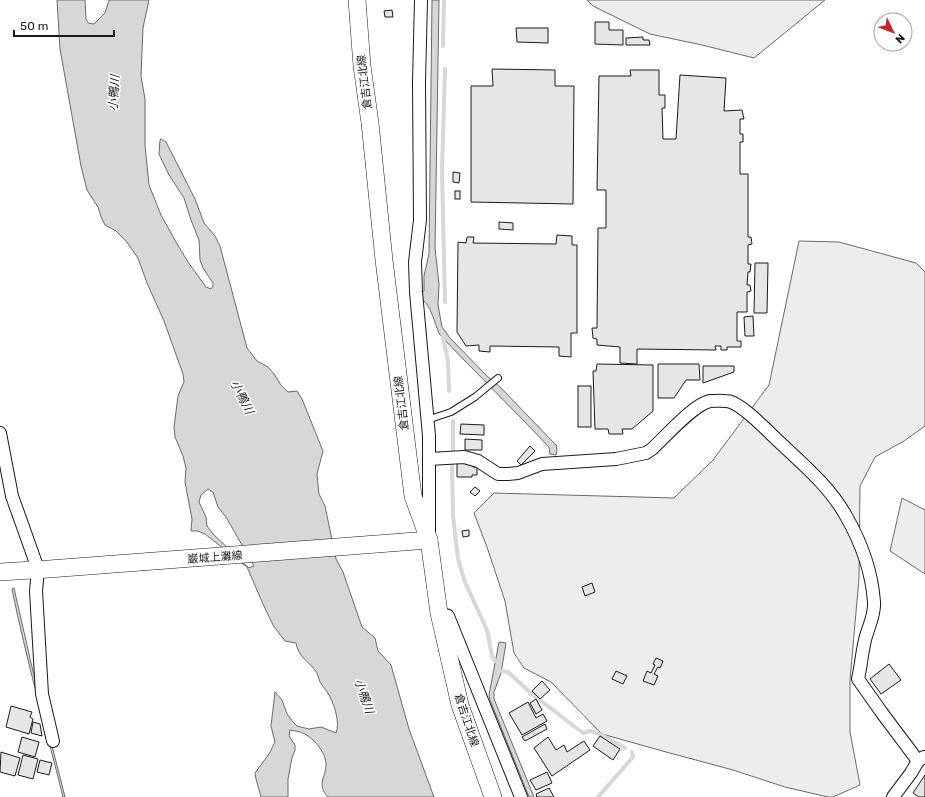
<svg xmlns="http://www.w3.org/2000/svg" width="925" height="797" font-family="Rubik,'Noto Sans JP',sans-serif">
	<rect width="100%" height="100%" fill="#fff"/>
	<g fill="#ededed" stroke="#6a6a6a">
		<path d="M587,0H825L754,58L702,45L650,34L593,6Z"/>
		<path d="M799,241L839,242L916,263L925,272V426L904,441L875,457L860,486L859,578L850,680V732L860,785L833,797H828L785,787L733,770L666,752L602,734L551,682L524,668L514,653L505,601L487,547L474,513L494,493L674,498L713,460L769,385Z"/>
		<path d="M902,498L925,510V574L890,551Z"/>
	</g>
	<g fill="#d7d7d7" stroke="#6a6a6a" fill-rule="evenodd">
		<path d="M57,0H85L86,19L88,23L94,24L105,13L109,0H149L143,28L141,76L145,99V145L149,185L161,215L176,242L188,262L206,287L211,289L213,286V283L203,268L200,260L199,240L191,220L184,198L169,175L159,154L160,140L161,139L166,142L195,199L204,223L215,236L220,246L247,348L257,361L268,367L274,374L281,385L288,392L297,391L302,399L323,451L317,474L319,494L325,506L336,559L343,572L362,627L375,638L378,651L391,665L409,729L434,797H328C316,784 326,778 326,764C326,754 316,741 308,736C303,732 296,731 290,730L289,736L295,745V750L292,758L288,779V797H261L256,779L255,773L269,754L275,742L271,726L275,692L282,700L287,714L293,722L297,726L309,729L321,727L336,733C340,723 335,707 330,697C328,692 323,687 320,682C319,679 318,676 317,673C310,662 298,657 296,643L285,641L273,625L263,604L247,567L205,534L198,531H191L192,519L185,482L186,468L183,456L175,437L174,427L178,396L184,382L183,374L164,321L147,283L138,258L126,241L116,231L105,225L101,217L98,207L87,190L81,166L60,49ZM208,489L213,492L218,507L226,517L254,566L249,568L213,534L207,526L206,517L199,502L201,495Z"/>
		<path d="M432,0H439L435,248L439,284L438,305L442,327L450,338L487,376L501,388L556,445L557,450L556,455L550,454L549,447C513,409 476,373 440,335C434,323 432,307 422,299V292L424,291V276L429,254Z"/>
		<path d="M14,588L31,663L65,797H63C46,728 26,659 12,589Z"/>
		<path d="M499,642L506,643L501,673L494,692V699L534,797H529L490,700L489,695Z"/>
	</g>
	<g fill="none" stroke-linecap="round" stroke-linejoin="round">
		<g stroke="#d7d7d7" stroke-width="4">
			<path d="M443,46L444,0"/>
			<path d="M445,69L442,170L445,302"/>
			<path d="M442,332L448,361L449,391"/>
			<path d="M453,421V453"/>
			<path d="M452,463L453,515L458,559L465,582L487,630L492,656L495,661"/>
			<path d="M502,671L508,672L532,694L583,733C585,733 587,732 589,731C597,731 618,744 625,748"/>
			<path d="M598,797L633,757L632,752"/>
		</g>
	</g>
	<g fill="#e6e6e6" stroke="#1a1a1a">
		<path d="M392,10L393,17H385L384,11Z"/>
		<path d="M595,22H609V30H623V45L595,44Z"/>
		<path d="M516,28H548V43L517,42Z"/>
		<path d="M643,37V40H649L650,45H626V38Z"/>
		<path d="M492,69L555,70V86H574L573,204L471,202V86H493Z"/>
		<path d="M630,70H659V95H665V108H662L663,139H676L680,75L726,78L724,111L742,110L744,119H740V134H743V142H740V174H748V237H751L752,244L748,245V264H751L750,272H748L747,285H750L751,291L747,292V312H737V341H741V347H727V350H721V346H715L716,350L637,349V364L620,363V347L597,345V339L593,338L592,328H597L598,228H606V190H597L599,76H631Z"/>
		<path d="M453,172L460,173L459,183L453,182Z"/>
		<rect x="455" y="191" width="5" height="8"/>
		<path d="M499,222L513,223V230L499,229Z"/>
		<path d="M557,235L572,236V245H577V333H571V357L559,356V347L490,346V352L479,351V345L466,346L457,332L458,242L466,243L467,237H474L473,243L556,244Z"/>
		<path d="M755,263H768L767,313H754Z"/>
		<path d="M753,316L754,336H745L744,317Z"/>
		<path d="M597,364L653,365V411L632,429H622L623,434H609L608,429H595L593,371H596Z"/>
		<path d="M658,364H699L700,380H686L674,398H658Z"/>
		<path d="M703,366H734V372L703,383Z"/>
		<rect x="578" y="386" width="13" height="41"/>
		<path d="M461,424L484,425V435L460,434Z"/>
		<path d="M465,439L482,440V450H465Z"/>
		<path d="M530,446L535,451L521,465L517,461Z"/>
		<path d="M457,462L473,463V467H477V475H472V477H457Z"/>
		<path d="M475,487L480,491L475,496L470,492Z"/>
		<path d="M469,530V536L463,537L462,531Z"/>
		<path d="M592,583L595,592L585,596L582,587Z"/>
		<path d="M656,658L663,661L660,668L658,667L654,674L658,676L654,685L643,681L647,671L651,673L655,665L653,664Z"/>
		<path d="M889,664L901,680L881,694L870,679Z"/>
		<path d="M616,671L627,676L623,684L612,679Z"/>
		<path d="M542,681L550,690L540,699L532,691Z"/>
		<path d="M536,699L542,710L536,714L530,703Z"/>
		<path d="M528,702L536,718L543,714L547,721L522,735L509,713Z"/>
		<path d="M11,706L32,712L30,717L33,719L29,734L6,727Z"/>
		<path d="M33,722L40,724L42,736L31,733Z"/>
		<path d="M545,724L547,729L525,741L522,737Z"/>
		<path d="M600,736L620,749L613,760L593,746Z"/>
		<path d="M22,737L39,742L35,757L18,752Z"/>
		<path d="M548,737L556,750L564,745L567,752L584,741L590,750L552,776L534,748Z"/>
		<path d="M1,752L20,758L15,776L0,772Z"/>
		<path d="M23,755L38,759L33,779L18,775Z"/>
		<path d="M40,760L52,763L49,775L37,772Z"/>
		<path d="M547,772L552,783L536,790L530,780Z"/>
		<path d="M925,775V797H919L913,793Z"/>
		<path d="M549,788L554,797H537L536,794Z"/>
	</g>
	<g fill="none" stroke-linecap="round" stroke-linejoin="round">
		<defs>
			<path id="lane" d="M427,420L451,412L475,397L498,378"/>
			<g id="street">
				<path d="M421,0L419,82L420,220L415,262L416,292L429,436V532"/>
				<path d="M0,433L12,496L38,569L36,591L42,694L53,741"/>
				<path d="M429,459L464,457L478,461L498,474H508L518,473L542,464L616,459L646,453L652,449C665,437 694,404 710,401C717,401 725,400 731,402C743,406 764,427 773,436C799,461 829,485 846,516C861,542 872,573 874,602C875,616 868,627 865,640C862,652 861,666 858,679L882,713L918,761"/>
				<path d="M439,613L448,616L521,797"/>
				<path d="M893,797L911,773L918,761L924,757"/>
			</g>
			<g id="secondary">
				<path d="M357,0L362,66L370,123L384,260L413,496L429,540L439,613L460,705L493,797"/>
				<path d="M0,572L49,569L429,540"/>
			</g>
		</defs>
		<use href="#lane" stroke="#1a1a1a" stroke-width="8"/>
		<use href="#street" stroke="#1a1a1a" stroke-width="14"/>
		<use href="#secondary" stroke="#1a1a1a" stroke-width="18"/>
		<use href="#lane" stroke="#fff" stroke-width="6"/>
		<use href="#street" stroke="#fff" stroke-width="12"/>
		<use href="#secondary" stroke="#fff" stroke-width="17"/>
	</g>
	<g text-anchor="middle" stroke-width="3" stroke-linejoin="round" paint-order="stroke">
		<g font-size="11" fill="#1a1a1a" stroke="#fff">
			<text transform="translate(364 82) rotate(-97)" y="4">倉吉江北線</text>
			<text transform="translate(401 403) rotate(-97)" y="4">倉吉江北線</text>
			<text transform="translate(215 557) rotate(-4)" y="4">巌城上灘線</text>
			<text transform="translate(467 720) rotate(72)" y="4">倉吉江北線</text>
		</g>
		<g font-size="12" font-style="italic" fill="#1a1a1a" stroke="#fff">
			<text transform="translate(114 93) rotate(-86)" y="4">小鴨川</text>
			<text transform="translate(242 397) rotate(63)" y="4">小鴨川</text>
			<text transform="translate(364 696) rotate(71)" y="4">小鴨川</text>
		</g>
	</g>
	<g transform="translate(893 32) rotate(133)"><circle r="19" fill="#ffffff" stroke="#a3a3a3"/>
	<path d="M0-3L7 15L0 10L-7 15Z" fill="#c62828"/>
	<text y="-6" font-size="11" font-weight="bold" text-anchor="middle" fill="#1a1a1a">N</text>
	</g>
	<path d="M14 30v6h100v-6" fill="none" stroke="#1a1a1a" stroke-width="2"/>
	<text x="20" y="30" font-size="12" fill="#1a1a1a" stroke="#ffffff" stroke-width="3" paint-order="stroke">50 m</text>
</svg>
